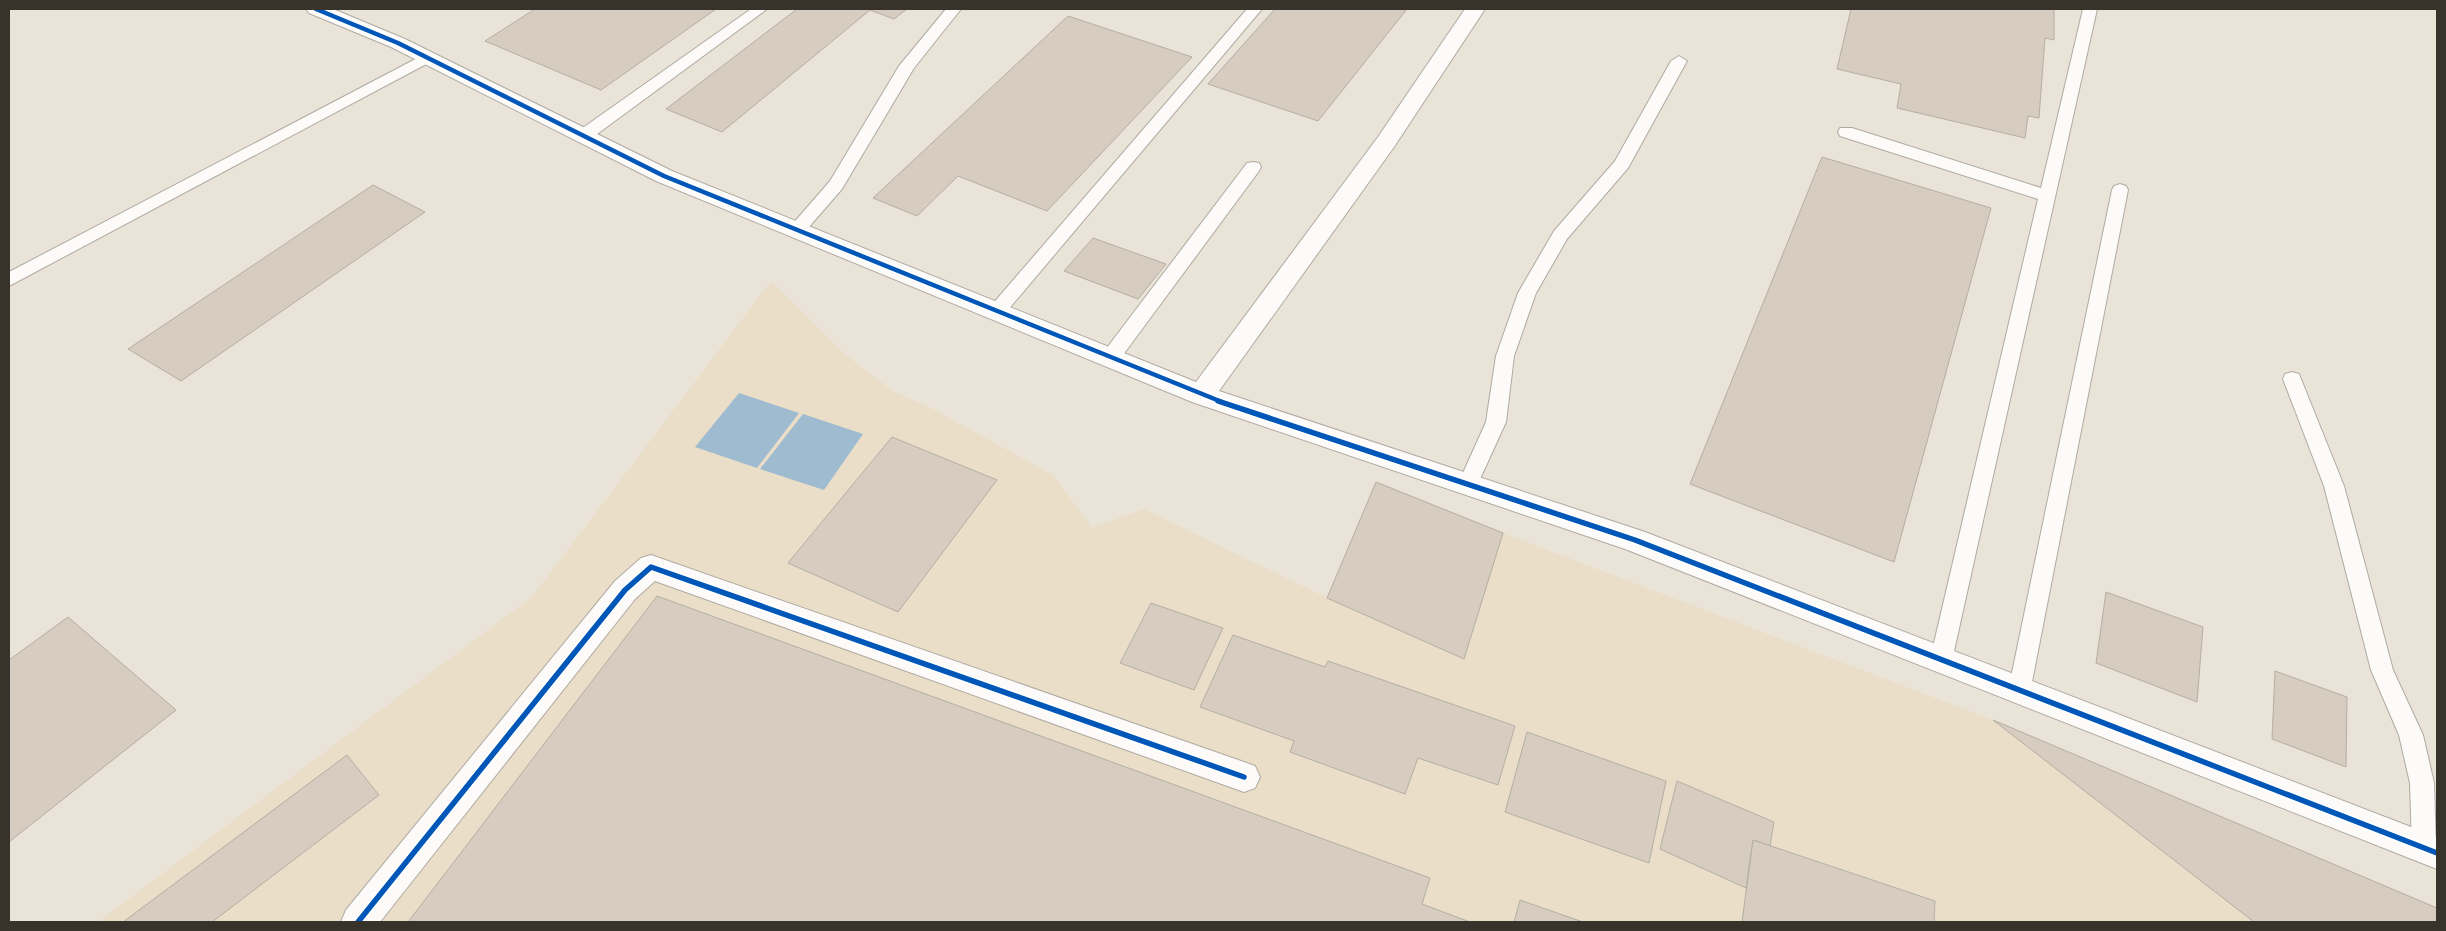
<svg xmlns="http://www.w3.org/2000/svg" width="2446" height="931" font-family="Spectral,serif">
	<rect width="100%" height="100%" fill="#eae3d7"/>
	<path fill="#ebdec9" d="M771,281L846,355L893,391L933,409L1053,475L1092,528L1144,509L1327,598L1376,482L1503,533L1993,720L2437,908V922H98L532,597Z"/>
	<g fill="#9ebbd0">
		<path d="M739,393L799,413L757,468L695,447Z"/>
		<path d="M803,414L863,434L824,490L760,469Z"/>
	</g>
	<g fill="#d6ccbf" stroke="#b4aea4">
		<path d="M535,9H716L601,90L485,41Z"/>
		<path d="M797,9H907L894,19L870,10L722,132L666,109Z"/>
		<path d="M1275,9H1407L1318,121L1208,84Z"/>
		<path d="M1851,9H2054V40L2045,38L2039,118L2028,116L2025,138L1897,108L1901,84L1837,69Z"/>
		<path d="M1068,16L1192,57L1047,211L958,176L917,216L873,198Z"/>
		<path d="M1822,157L1991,208L1894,562L1690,484Z"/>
		<path d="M373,185L425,212L181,381L128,349Z"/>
		<path d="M1093,238L1166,264L1138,299L1064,271Z"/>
		<path d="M892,437L997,480L898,612L788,563Z"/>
		<path d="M1376,482L1503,533L1464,659L1327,598Z"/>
		<path d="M2106,592L2203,627L2197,702L2096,663Z"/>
		<path d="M657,596L1430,878L1422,904L1470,922H408Z"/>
		<path d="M1151,603L1223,628L1194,690L1120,663Z"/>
		<path d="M68,617L176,710L9,842V660Z"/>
		<path d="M1233,635L1325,667L1328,661L1515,726L1498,785L1418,758L1405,794L1290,752L1294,741L1200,707Z"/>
		<path d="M2275,671L2347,697L2346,767L2272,739Z"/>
		<path d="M1993,720L2437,908V922H2254Z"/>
		<path d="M1527,732L1666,781L1649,863L1505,812Z"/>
		<path d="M347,755L379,795L212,922H123Z"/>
		<path d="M1677,781L1774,822L1770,846L1753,840L1746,888L1660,849Z"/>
		<path d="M1753,840L1935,901L1934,922H1742Z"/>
		<path d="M1520,900L1583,922H1514Z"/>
	</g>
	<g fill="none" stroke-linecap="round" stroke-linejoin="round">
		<defs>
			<g id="service">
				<path d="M751,9H767L589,140H577L575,136L577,132Z"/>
				<path d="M946,9H961L914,68L842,189L802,235L796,237L790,235L787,231L790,227L830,181L899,66Z"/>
				<path d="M1247,9H1262L1002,317L996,319L990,317L987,312L990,307Z"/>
				<path d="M2083,9H2097L1952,660L1949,667L1941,670L1933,667L1930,660L2038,199L1840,136L1838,132L1840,128H1852L2041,188Z"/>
				<path d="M427,53L435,58L432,61L9,286V272Z"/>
				<path d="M1679,56L1687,61L1628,168L1567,239L1536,293L1514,356L1506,422L1475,490L1468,492L1461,490L1458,484L1486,422L1496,356L1518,293L1554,231L1615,161L1671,61Z"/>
				<path d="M1253,162L1259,163L1261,167L1259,171L1117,363L1110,365L1103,363L1101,358L1103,353L1247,163Z"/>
				<path d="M2120,184L2126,186L2128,190L2030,692L2027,699L2019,702L2011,699L2008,692L2112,190L2114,186Z"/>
				<path d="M2292,372L2299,374L2301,379L2344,486L2393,670L2423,735L2434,783L2436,848L2433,856L2424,860L2415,856L2412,848L2410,783L2399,735L2371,670L2324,486L2283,379L2285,374Z"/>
			</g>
			<g id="minor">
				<path d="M306,9H333L405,39L672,171L1196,382L1378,137L1465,9H1485L1394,147L1219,391L1645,532L2437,837V869L1625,549L1192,402L656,181L391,47L309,13Z"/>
				<path d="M651,555L1244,762L1255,766L1260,777L1255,788L1244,792L655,581L635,599L380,922H341L346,910L615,581L641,558Z"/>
			</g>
		</defs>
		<use href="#service" stroke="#afaaa1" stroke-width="2"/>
		<use href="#minor" stroke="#afaaa1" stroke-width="2"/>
		<use href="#service" fill="#fcfbf9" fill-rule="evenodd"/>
		<use href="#minor" fill="#fcfbf9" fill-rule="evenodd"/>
		<defs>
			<path id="cycleway-far1" d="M316,9L398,43L664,176L1222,402"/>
			<g id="cycleway">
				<path d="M1218,401L1635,540L2437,853"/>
				<path d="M358,922L625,590L651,567L1244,777"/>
			</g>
		</defs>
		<use href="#cycleway-far1" stroke="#fff" stroke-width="7"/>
		<use href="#cycleway" stroke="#fff" stroke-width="9"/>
		<use href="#cycleway-far1" stroke="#0057b8" stroke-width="4.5"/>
		<use href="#cycleway" stroke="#0057b8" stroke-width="5.5"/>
	</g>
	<rect width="2446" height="931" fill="none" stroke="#37322a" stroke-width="20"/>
</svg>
